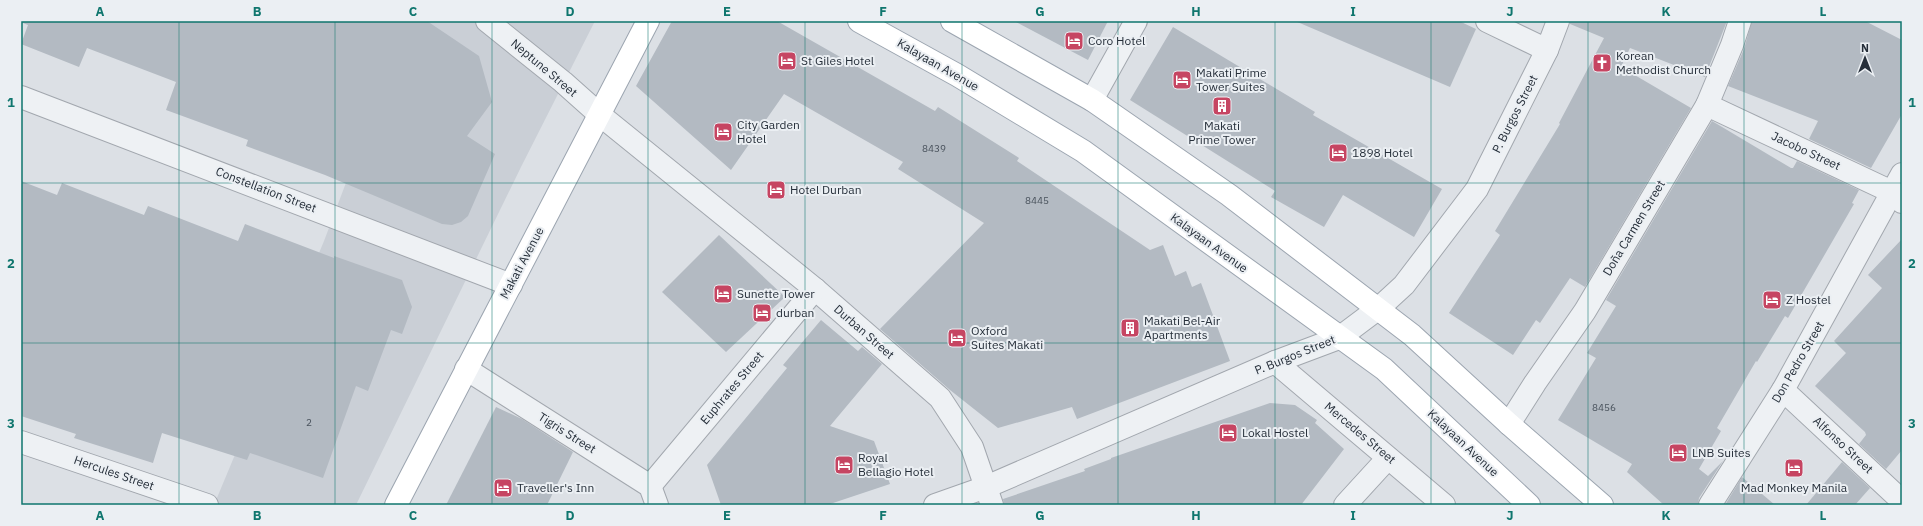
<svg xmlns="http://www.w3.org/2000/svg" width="1923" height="526" font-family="'IBM Plex Sans',sans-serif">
	<rect width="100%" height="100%" fill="#dce0e5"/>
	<path fill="#cacfd6" d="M284,21H595L521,167L356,505H214L324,241L384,82Z"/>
	<g fill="#b3bac2">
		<path d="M23,21H427L479,56L492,102L467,136L495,154L468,216L461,222L452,225L442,224L325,175L246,146L248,140L166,110L176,82L87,48L79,67L21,44L28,25L23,23Z"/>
		<path d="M672,21H777L935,111L938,107L1019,158L1017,161L1150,250L1163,245L1175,276L1186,271L1192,287L1201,283L1230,361L1077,419L1072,407L998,428L950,390L880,329L984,223L898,169L903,162L784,94L731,170L636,86Z"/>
		<path d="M1014,21H1108L1088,60Z"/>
		<path d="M1295,21H1459L1476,29L1450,87Z"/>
		<path d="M1570,21H1727L1705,77L1630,48L1621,67L1691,108L1585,287L1570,278L1540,323L1536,320L1513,355L1449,313L1500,235L1495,231L1560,124L1559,123L1604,38L1570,24Z"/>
		<path d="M1752,21H1865L1902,40V114L1871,168L1809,139L1818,121L1728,86L1744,49Z"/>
		<path d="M1173,27L1315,112L1313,115L1442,189L1414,237L1343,195L1324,227L1271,197L1275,191L1130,100Z"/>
		<path d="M1712,121L1791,168H1793L1797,161L1859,190L1852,203L1854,204L1788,318L1785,316L1757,362L1756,361L1717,428L1721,431L1699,469L1708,476L1723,461L1699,498L1698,505H1664L1627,472L1632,464L1558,420L1596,358L1587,353L1616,306L1606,300Z"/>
		<path d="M21,181L57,195L62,183L144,215L148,206L238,241L245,224L334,258V256L402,280L412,307L402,334L391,330L368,391L356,386L323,478L250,453L247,460L162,433L153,463L74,438L76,434L21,416Z"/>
		<path d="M719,235L785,297L726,352L662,292Z"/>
		<path d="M1902,239V450L1886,469L1859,444L1866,435L1865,432L1815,386L1846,353L1834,341L1882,288L1868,275Z"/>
		<path d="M821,320L858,351L862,347L882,364L830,426L874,441L890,484L827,505H721L707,465L787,368L783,365Z"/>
		<path d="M1270,403L1295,405L1317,420L1315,423L1344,449L1301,505H1004L1003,499L1085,471L1084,469L1111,459V458Z"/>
		<path d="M496,407L522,419L573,452L547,505H446Z"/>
		<path d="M1842,462L1870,488L1855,505H1806Z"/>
		<path d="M1742,477L1775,505H1725Z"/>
	</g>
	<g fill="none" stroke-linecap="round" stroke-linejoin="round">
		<defs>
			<g id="minor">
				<path d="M487,21L563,82L600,115L815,289L940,398L972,447L992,505"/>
				<path d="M1487,21L1547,50"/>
				<path d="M21,97L511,285"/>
				<path d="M1092,100L1136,21"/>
				<path d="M1707,105L1892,192L1902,202"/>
				<path d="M1275,362L1444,505"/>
				<path d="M466,369L650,486L657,505"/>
				<path d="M1783,390L1902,501"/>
				<path d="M1509,424L1535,383L1585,311L1707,105L1732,45L1740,21"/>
				<path d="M21,442L207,505"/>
				<path d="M650,486L815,289"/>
				<path d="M935,505L986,487L1275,362L1339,338L1379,308L1404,285L1477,189L1547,50L1558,21"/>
				<path d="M1345,505L1388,458"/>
				<path d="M1710,505L1783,390L1902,174"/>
			</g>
			<g id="major">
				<path d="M859,21L957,75L1083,151L1384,369L1529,505"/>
				<path d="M952,21L1092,100L1229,195L1412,335L1509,424L1602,505"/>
				<path d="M396,505L648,21"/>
			</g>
		</defs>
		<use href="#minor" stroke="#a2a7ae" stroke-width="24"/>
		<use href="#major" stroke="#9ca5b0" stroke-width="24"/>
		<use href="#minor" stroke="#eef1f4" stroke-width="22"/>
		<use href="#major" stroke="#fff" stroke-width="22"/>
	</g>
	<path fill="none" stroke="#0f766e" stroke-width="1" stroke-opacity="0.55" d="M179,21V505M335,21V505M492,21V505M648,21V505M805,21V505M962,21V505M1118,21V505M1275,21V505M1431,21V505M1588,21V505M1744,21V505M21,183H1902M21,343H1902"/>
	<defs>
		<symbol id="hotel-square" viewBox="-11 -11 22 22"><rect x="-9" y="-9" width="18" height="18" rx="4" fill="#c64562" stroke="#ebeff3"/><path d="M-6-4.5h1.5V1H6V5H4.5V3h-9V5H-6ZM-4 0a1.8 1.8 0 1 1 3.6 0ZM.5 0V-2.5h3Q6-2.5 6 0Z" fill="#fff"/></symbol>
		<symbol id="church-square" viewBox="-11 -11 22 22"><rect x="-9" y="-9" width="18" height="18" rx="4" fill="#c64562" stroke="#ebeff3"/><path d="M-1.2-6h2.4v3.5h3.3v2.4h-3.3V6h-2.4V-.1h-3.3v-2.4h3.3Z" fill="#fff"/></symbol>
		<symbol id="building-square" viewBox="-11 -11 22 22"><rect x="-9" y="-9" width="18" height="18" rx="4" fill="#c64562" stroke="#ebeff3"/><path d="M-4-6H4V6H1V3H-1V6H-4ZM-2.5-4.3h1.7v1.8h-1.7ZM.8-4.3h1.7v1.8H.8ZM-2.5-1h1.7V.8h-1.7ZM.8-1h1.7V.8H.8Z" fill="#fff"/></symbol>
	</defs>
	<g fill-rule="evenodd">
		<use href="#hotel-square" x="1063" y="30" width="22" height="22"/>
		<use href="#hotel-square" x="776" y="50" width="22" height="22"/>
		<use href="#church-square" x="1591" y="52" width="22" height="22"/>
		<use href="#hotel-square" x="1171" y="69" width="22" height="22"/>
		<use href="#building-square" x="1211" y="95" width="22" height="22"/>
		<use href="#hotel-square" x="712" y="121" width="22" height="22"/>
		<use href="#hotel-square" x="1327" y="142" width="22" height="22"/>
		<use href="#hotel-square" x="765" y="179" width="22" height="22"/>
		<use href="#hotel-square" x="712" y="283" width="22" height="22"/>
		<use href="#hotel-square" x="1761" y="289" width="22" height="22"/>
		<use href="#hotel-square" x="751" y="302" width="22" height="22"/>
		<use href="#building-square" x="1119" y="317" width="22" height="22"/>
		<use href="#hotel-square" x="946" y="327" width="22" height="22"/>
		<use href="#hotel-square" x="1217" y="422" width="22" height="22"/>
		<use href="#hotel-square" x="1667" y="442" width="22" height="22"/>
		<use href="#hotel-square" x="833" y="454" width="22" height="22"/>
		<use href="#hotel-square" x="1783" y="457" width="22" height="22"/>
		<use href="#hotel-square" x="492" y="477" width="22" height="22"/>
	</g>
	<g text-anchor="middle" stroke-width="4" stroke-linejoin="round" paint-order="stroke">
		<g font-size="10" fill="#49525c">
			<text x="934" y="152">8439</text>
			<text x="1037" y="204">8445</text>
			<text x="1604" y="411">8456</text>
			<text x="309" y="426">2</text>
		</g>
		<g font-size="12" fill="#262f3a" stroke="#ebeff3" text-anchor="start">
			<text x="1088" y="45">Coro Hotel</text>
			<text x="1616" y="60">Korean<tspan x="1616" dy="14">Methodist Church</tspan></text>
			<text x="801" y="65">St Giles Hotel</text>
			<text x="1196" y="77">Makati Prime<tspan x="1196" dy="14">Tower Suites</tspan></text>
			<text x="737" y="129">City Garden<tspan x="737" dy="14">Hotel</tspan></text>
			<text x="1222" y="130" text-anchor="middle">Makati<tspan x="1222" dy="14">Prime Tower</tspan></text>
			<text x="1352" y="157">1898 Hotel</text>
			<text x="790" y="194">Hotel Durban</text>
			<text x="737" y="298">Sunette Tower</text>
			<text x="1786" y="304">Z Hostel</text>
			<text x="776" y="317">durban</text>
			<text x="1144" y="325">Makati Bel-Air<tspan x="1144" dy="14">Apartments</tspan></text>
			<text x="971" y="335">Oxford<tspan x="971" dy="14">Suites Makati</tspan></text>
			<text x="1242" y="437">Lokal Hostel</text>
			<text x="1692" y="457">LNB Suites</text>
			<text x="858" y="462">Royal<tspan x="858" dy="14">Bellagio Hotel</tspan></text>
			<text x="517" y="492">Traveller's Inn</text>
			<text x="1794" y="492" text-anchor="middle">Mad Monkey Manila</text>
		</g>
		<g font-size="12" fill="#262f3a" stroke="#ebeff3">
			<text transform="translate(938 65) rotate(30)" y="4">Kalayaan Avenue</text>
			<text transform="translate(544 68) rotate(40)" y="4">Neptune Street</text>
			<text transform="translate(1515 114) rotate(-63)" y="4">P. Burgos Street</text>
			<text transform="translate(1806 151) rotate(25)" y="4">Jacobo Street</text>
			<text transform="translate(266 190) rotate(21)" y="4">Constellation Street</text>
			<text transform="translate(1634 228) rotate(-59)" y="4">Doña Carmen Street</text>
			<text transform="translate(1209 243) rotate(36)" y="4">Kalayaan Avenue</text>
			<text transform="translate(522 263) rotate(-62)" y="4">Makati Avenue</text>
			<text transform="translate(864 332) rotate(41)" y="4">Durban Street</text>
			<text transform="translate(1295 355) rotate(-22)" y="4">P. Burgos Street</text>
			<text transform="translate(1798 362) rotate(-60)" y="4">Don Pedro Street</text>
			<text transform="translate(732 388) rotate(-50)" y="4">Euphrates Street</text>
			<text transform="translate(567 433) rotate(32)" y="4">Tigris Street</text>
			<text transform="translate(1360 433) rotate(40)" y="4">Mercedes Street</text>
			<text transform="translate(1463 443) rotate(43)" y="4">Kalayaan Avenue</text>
			<text transform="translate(1843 445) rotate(43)" y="4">Alfonso Street</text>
			<text transform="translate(114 473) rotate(19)" y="4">Hercules Street</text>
		</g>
	</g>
	<rect width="1923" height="526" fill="none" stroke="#ebeff3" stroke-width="44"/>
	<g transform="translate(1865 58)" stroke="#ebeff3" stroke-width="3" paint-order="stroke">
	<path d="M0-3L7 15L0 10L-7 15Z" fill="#262f3a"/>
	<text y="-6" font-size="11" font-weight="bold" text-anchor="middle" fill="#262f3a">N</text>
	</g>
	<rect x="22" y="22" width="1879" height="482" fill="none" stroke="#0f766e" stroke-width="1.5"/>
	<g font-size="13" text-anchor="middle" font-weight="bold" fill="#0f766e">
		<text x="100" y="16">A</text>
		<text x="257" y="16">B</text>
		<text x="413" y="16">C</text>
		<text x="570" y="16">D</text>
		<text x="727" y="16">E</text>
		<text x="883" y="16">F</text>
		<text x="1040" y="16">G</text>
		<text x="1196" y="16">H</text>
		<text x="1353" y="16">I</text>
		<text x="1510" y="16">J</text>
		<text x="1666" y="16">K</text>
		<text x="1823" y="16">L</text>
		<text x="11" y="107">1</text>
		<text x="1912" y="107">1</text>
		<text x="11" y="268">2</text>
		<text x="1912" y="268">2</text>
		<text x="11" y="428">3</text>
		<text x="1912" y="428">3</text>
		<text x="100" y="520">A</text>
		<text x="257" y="520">B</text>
		<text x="413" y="520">C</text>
		<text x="570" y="520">D</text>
		<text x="727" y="520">E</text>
		<text x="883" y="520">F</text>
		<text x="1040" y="520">G</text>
		<text x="1196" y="520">H</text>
		<text x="1353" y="520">I</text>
		<text x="1510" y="520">J</text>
		<text x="1666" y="520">K</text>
		<text x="1823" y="520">L</text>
	</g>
</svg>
